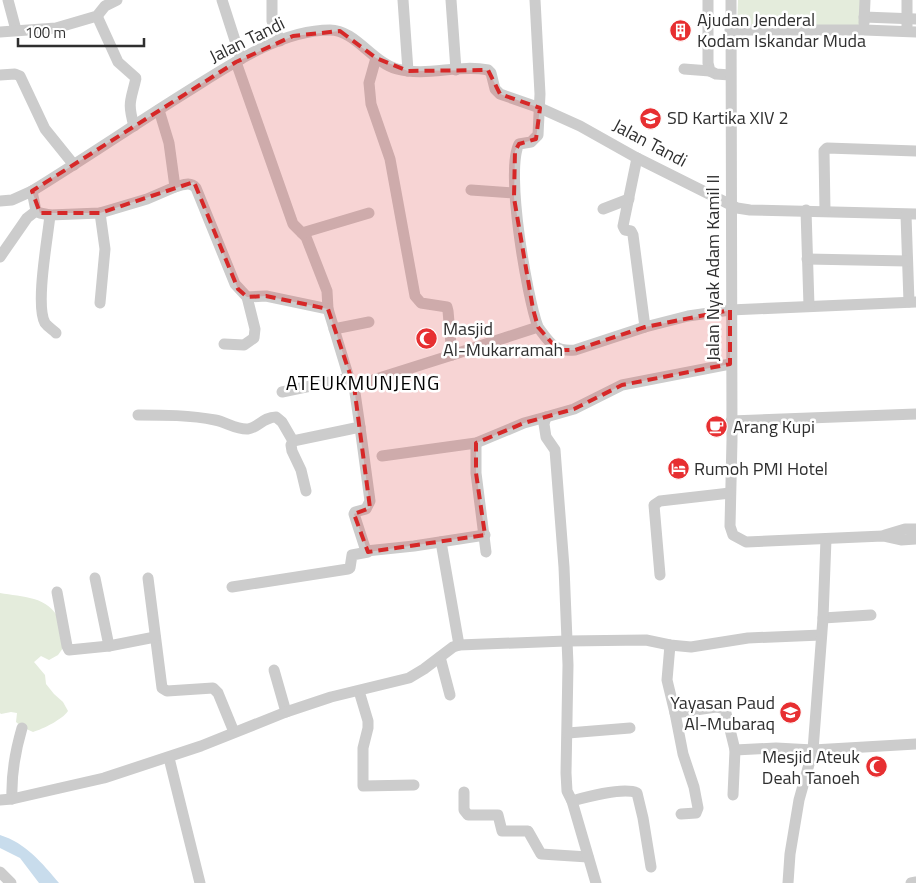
<svg xmlns="http://www.w3.org/2000/svg" width="916" height="883" font-family="'Titillium Web',sans-serif">
	<rect width="100%" height="100%" fill="#fff"/>
	<g fill="#e4ecdc">
		<path d="M738,0H865L864,32L737,29Z"/>
		<path d="M0,593C22,597 49,596 59,620C62,628 62,639 63,648L58,655L49,660L41,656L34,662L45,675L46,684L54,694L63,702L68,711C63,719 43,729 33,732L22,727L16,722L17,713L11,712L1,714L0,713Z"/>
	</g>
	<path fill="#c8dcec" d="M0,835C26,843 42,863 59,883H39L20,858L0,848Z"/>
	<g fill="none" stroke-linecap="round" stroke-linejoin="round">
		<g stroke="#ccc" stroke-width="11">
			<path d="M8,0L16,30"/>
			<path d="M222,0L241,59"/>
			<path d="M272,0V21L280,41"/>
			<path d="M403,0L408,71"/>
			<path d="M451,0L456,70"/>
			<path d="M535,0L540,94L538,135L531,142L519,144C505,171 527,297 538,327"/>
			<path d="M708,0V63L710,71L716,74L730,75"/>
			<path d="M731,0L732,440L730,526L733,535L746,542L883,536L901,540L916,539"/>
			<path d="M97,16L118,62L136,78C131,101 127,101 134,126"/>
			<path d="M864,17L916,19"/>
			<path d="M864,23L865,0"/>
			<path d="M907,26V0"/>
			<path d="M730,30H864L916,32"/>
			<path d="M0,32L56,28L97,16L105,6L117,0"/>
			<path d="M376,58L369,83L371,104L390,159L415,296L421,303L447,307L448,311L452,355L538,327C550,343 554,352 575,350L645,327L688,316L730,310L916,302"/>
			<path d="M236,62L293,224L306,237L327,291L328,309L349,378L354,386L452,355"/>
			<path d="M684,69L710,71"/>
			<path d="M0,75L15,74L20,76L45,129L74,165"/>
			<path d="M637,158L623,226L625,230L631,231L633,235L645,327"/>
			<path d="M175,187C183,185 190,181 196,188L235,284L247,297L266,296L328,309"/>
			<path d="M471,190L514,193"/>
			<path d="M0,201L12,200L32,191C84,159 134,125 185,93C227,67 279,30 330,30C355,30 372,62 397,69C427,77 458,64 488,70L491,73L495,89L500,94L540,108L580,126L637,158L737,208L750,210L916,214"/>
			<path d="M603,209L629,199"/>
			<path d="M806,210L809,306"/>
			<path d="M36,211L40,213L50,215L100,213L147,199L175,187L169,143L159,110"/>
			<path d="M825,211L824,151L827,148L916,151"/>
			<path d="M100,213L105,249L100,303"/>
			<path d="M50,215C48,237 35,305 45,323C48,327 53,330 56,333"/>
			<path d="M906,215L909,302"/>
			<path d="M302,233L369,213"/>
			<path d="M0,257L27,218L36,211L32,191"/>
			<path d="M807,259L907,261"/>
			<path d="M334,329L369,322"/>
			<path d="M224,344L244,345L254,338L255,329L247,297"/>
			<path d="M282,392L349,378"/>
			<path d="M138,415C164,415 190,415 215,420C226,422 237,430 248,429C258,428 263,417 276,417L282,422L293,441L291,445L292,451L301,470L306,491"/>
			<path d="M546,417L574,409L622,385L730,364"/>
			<path d="M731,421L916,414"/>
			<path d="M360,427L370,501L366,509L355,512L354,514L366,551L414,546L485,535"/>
			<path d="M293,441L360,427L354,386"/>
			<path d="M476,443V473L486,552"/>
			<path d="M382,456L476,443L524,423L546,417L544,424L546,437L555,450L564,567L568,665L566,773L567,791L572,801"/>
			<path d="M885,535L905,529H916"/>
			<path d="M441,542L459,645"/>
			<path d="M660,575L654,505L660,501L730,493"/>
			<path d="M95,578L109,646"/>
			<path d="M148,578L162,688L167,691L213,688L218,693L234,732"/>
			<path d="M232,587L348,569L350,568L352,555L368,552"/>
			<path d="M57,592L67,646L69,650L109,646L155,637"/>
			<path d="M823,618L871,615"/>
			<path d="M670,645L667,680L675,713"/>
			<path d="M440,657L450,695"/>
			<path d="M274,670L286,712"/>
			<path d="M359,691L368,721V728L363,748V786L414,785"/>
			<path d="M568,733L630,728"/>
			<path d="M735,750L776,748L813,750L916,744"/>
			<path d="M169,758L200,883"/>
			<path d="M464,792V810L468,815H498L502,831H528L541,854L588,857"/>
			<path d="M12,799C11,774 15,752 22,728"/>
			<path d="M0,800L12,799L104,778L201,746L286,712L331,697L409,678L424,669L453,647L459,645L566,641L646,640L670,645L691,647L748,638L821,635"/>
			<path d="M681,814L696,813L698,808L694,787L683,754L675,713L716,707L725,709L735,750L733,795"/>
			<path d="M0,872L11,883"/>
			<path d="M596,883L572,801C586,797 624,787 637,793L643,818L651,867"/>
			<path d="M788,883L790,854L799,800L813,750L823,618L826,539"/>
			<path d="M911,883L916,882"/>
		</g>
	</g>
	<path fill="#d62828" fill-opacity="0.2" stroke="#d62828" stroke-width="4" stroke-dasharray="10 6" stroke-linejoin="round" d="M340,31L376,58L408,71L488,70L500,94L540,108L536,139L519,144L515,151L514,198L533,309L538,327L558,350H575L645,327L730,310V364L622,385L574,409L524,423L476,443V473L485,535L368,552L354,514L370,508L354,386L328,309L266,296L247,297L238,289L194,182L100,213H40L32,191L236,62L293,36Z"/>
	<defs>
		<symbol id="building-disc" viewBox="-11 -11 22 22"><circle r="9.5" fill="#e72f31" stroke="#fff"/><path d="M-4-6H4V6H1V3H-1V6H-4ZM-2.5-4.3h1.7v1.8h-1.7ZM.8-4.3h1.7v1.8H.8ZM-2.5-1h1.7V.8h-1.7ZM.8-1h1.7V.8H.8Z" fill="#fff"/></symbol>
		<symbol id="school-disc" viewBox="-11 -11 22 22"><circle r="9.5" fill="#e72f31" stroke="#fff"/><path d="M0-5L7-2L0 1L-7-2ZM-4 1L0 2.5L4 1V4Q0 6-4 4Z" fill="#fff"/></symbol>
		<symbol id="mosque-disc" viewBox="-11 -11 22 22"><circle r="9.5" fill="#e72f31" stroke="#fff"/><path d="M3.5-4.9A6 6 0 1 0 3.5 4.9A5 5 0 1 1 3.5-4.9Z" fill="#fff"/></symbol>
		<symbol id="cafe-disc" viewBox="-11 -11 22 22"><circle r="9.5" fill="#e72f31" stroke="#fff"/><path d="M-5.5-4.5H6V0H3Q3 3.5 0 3.5H-2.5Q-5.5 3.5-5.5 0ZM3-3.2v2h1.7v-2ZM-6 4.5H4V6H-6Z" fill="#fff"/></symbol>
		<symbol id="hotel-disc" viewBox="-11 -11 22 22"><circle r="9.5" fill="#e72f31" stroke="#fff"/><path d="M-6-4.5h1.5V1H6V5H4.5V3h-9V5H-6ZM-4 0a1.8 1.8 0 1 1 3.6 0ZM.5 0V-2.5h3Q6-2.5 6 0Z" fill="#fff"/></symbol>
	</defs>
	<g fill-rule="evenodd">
		<use href="#building-disc" x="668" y="18" width="25" height="25"/>
		<use href="#school-disc" x="638" y="106" width="25" height="25"/>
		<use href="#mosque-disc" x="414" y="326" width="25" height="25"/>
		<use href="#cafe-disc" x="704" y="414" width="25" height="25"/>
		<use href="#hotel-disc" x="666" y="456" width="25" height="25"/>
		<use href="#school-disc" x="778" y="700" width="25" height="25"/>
		<use href="#mosque-disc" x="864" y="754" width="25" height="25"/>
	</g>
	<g text-anchor="middle" stroke-width="5" stroke-linejoin="round" paint-order="stroke">
		<g font-size="18" fill="#2f2f2f" stroke="#fff" text-anchor="start">
			<text x="697" y="26">Ajudan Jenderal<tspan x="697" dy="21">Kodam Iskandar Muda</tspan></text>
			<text x="667" y="124">SD Kartika XIV 2</text>
			<text x="443" y="335">Masjid<tspan x="443" dy="21">Al-Mukarramah</tspan></text>
			<text x="733" y="433">Arang Kupi</text>
			<text x="694" y="475">Rumoh PMI Hotel</text>
			<text x="775" y="709" text-anchor="end">Yayasan Paud<tspan x="775" dy="21">Al-Mubaraq</tspan></text>
			<text x="860" y="763" text-anchor="end">Mesjid Ateuk<tspan x="860" dy="21">Deah Tanoeh</tspan></text>
		</g>
		<g font-size="18" fill="#2f2f2f" stroke="#fff">
			<text transform="translate(247 40) rotate(-26)" y="6">Jalan Tandi</text>
			<text transform="translate(650 143) rotate(28)" y="6">Jalan Tandi</text>
			<text transform="translate(713 268) rotate(-90)" y="6">Jalan Nyak Adam Kamil II</text>
		</g>
		<g font-size="20" letter-spacing="1" fill="#000" stroke="#fff">
			<text x="363" y="390">ATEUKMUNJENG</text>
		</g>
	</g>
	<path d="M18 38v8h126v-8" fill="none" stroke="#2f2f2f" stroke-width="2.5"/>
	<text x="25" y="38" font-size="15" fill="#2f2f2f" stroke="#ffffff" stroke-width="4" paint-order="stroke">100 m</text>
</svg>
